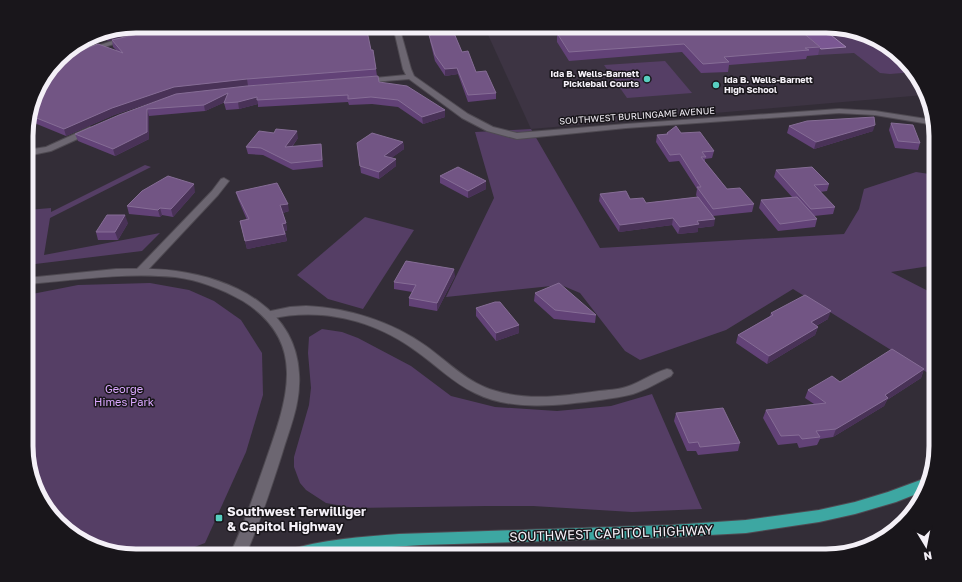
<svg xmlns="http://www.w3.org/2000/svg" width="962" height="582" font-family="'Golos Text',sans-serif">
	<rect width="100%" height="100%" fill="#332d37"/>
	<path fill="#3d3443" d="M484,26H826L881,41L918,75L924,95L531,129Z"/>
	<g fill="#553e65">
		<path d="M779,26H826L881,41L915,72L890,74L880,73L854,53L818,55Z"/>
		<path d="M665,61L692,93L627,98L604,65Z"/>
		<path d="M531,129L600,248L844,234L859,209L864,189L916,172L936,175V265L891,272L936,295V378L793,289L726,330L640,360L625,351L580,293L561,285L446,297L494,198L475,132Z"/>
		<path d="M145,165L151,167L50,218L44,255L160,233L142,251L27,265V210L51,208V212Z"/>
		<path d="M365,217L414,230L363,309L328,299L297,275Z"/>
		<path d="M150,283L189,290L214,301L241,320L262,353L263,395L246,452L205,543L171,556H136L81,541L44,507L27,460V295L78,285Z"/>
		<path d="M322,329L342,332L358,338L411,366L451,396L495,407L557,411L611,406L652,394L702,509L632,512L533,506H486L354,508L326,503L306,490L300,483L294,467V457L309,405L311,388L308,353L309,337Z"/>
	</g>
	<path fill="#7a5792" stroke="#9f85b0" d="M827,30L829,31L827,32L846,47L821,49L800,32Z"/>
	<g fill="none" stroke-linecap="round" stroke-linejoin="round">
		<defs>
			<g id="minor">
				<path d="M393,26H399L411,69L414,76L468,114L493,127L517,133L626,124L839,109L875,111L933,120L935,125L875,115L839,113L626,128L517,139L487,131L462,118L409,79L361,83L360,81L364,79L406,75L403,69Z"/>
				<path d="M125,37L128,39L127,40L88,52L84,50Z"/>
				<path d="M90,127L94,130L93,132L51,151L27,156V150L46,147Z"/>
				<path d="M224,178L229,181L218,195L144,274H136L135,272L136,270L212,191L221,179Z"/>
				<path d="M306,306C348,308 391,321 426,346C448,362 469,384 496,391C529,401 565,396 599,391C607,390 617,390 626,387C640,383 652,373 667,369L671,370L673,373L671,376C659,382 646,390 633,394C622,397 611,398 600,400C560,405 513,412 475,393C453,383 436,365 416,351C374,320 321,307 270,319L266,318L264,315L266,312L290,307Z"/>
			</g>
			<path id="secondary" d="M116,269C136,269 156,268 176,271C234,279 296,309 299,374C301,403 290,427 282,454C271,488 260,523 245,556H229C244,526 254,494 265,463C286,402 310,343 243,301C222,289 199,280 175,277C125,272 76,280 27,284V278Z"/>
			<path id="primary" d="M926,478L928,479L924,491L896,502L855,514L819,522L746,533L672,537L421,545L377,548L323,556H283L286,551C321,539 362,537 399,534L672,525L746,520L819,510L855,502L888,492Z"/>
		</defs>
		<use href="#minor" stroke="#4f4a52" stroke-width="2"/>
		<use href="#secondary" stroke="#4f4a52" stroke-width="2"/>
		<use href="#primary" stroke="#4f4a52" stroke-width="2"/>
		<use href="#minor" fill="#6c6671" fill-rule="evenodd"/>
		<use href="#secondary" fill="#6c6671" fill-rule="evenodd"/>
		<use href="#primary" fill="#3da7a2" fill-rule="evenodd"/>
	</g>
	<g fill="#624277">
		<path d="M136,26H249L143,32L108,41L101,33Z"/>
		<path d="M304,26V27L371,50L376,69L377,76L248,86L176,94L114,115L66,136L27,120L37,87L117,51L113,47L112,40Z"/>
		<path d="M426,26H451L462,52L476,72L496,93V99L468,102L458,74L445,76L435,61L430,41V36Z"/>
		<path d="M645,26H795L820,47L818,55L807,56L806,59L729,65L728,72L701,73L682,52L569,61L557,42V33L646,27Z"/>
		<path d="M379,82L445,110V117L423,124L398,107L372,104L349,105L348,102L258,107V104L239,109L226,110L224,103L225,102L205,111L149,116V139L115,156L78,141L75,134L176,94Z"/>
		<path d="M891,123L920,143L918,150L895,148L889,130Z"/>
		<path d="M789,126L873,131L814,149L787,133Z"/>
		<path d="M667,133H681L714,151L712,158L705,159V162L727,189L754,204L752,212L713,216L714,226L698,228V232L678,234L672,225L619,232L599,201L600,194L646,203L697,197L696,195L697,189L679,161L669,162L656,142L657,135L666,134Z"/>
		<path d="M298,138L292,147L321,144L323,167L293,170L263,155L248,154L246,147Z"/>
		<path d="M403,142L404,149L391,158L396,166L379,179L361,173L358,150Z"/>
		<path d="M776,170L829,184L827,191L820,192L835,207L833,214L814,216L817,219L815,227L778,231L759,208L761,200L792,197L774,177Z"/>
		<path d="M440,176L486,181V189L468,198L440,183Z"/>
		<path d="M195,192L173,217L162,215L160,217L129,214L127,206Z"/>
		<path d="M236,192L289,211L283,213L286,223L287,231H285L287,241L247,249L240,221L247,220L238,199Z"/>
		<path d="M128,223L118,240H98L96,232Z"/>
		<path d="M455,276L437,311L409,306V298L412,292L394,289V282Z"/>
		<path d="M535,293L596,315L595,323L554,319L534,301Z"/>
		<path d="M476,308L519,325V333L496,341L476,316Z"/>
		<path d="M771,313L828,319L816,326L818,327L815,335L767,364L736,343L738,335L770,316Z"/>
		<path d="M924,369L921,378L887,400L884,406L833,437L820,439L817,445L799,448L797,443L778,445L763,418L766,410L814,404L805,398L808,390L840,382Z"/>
		<path d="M676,413L740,443L738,451L698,455L696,451H687L674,421Z"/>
	</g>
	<g fill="#493257">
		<path d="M141,27L143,32L108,41L106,35Z"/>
		<path d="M88,40L89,47L61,57L63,54L80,43Z"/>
		<path d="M457,68L458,74L445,76V69Z"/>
		<path d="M247,79L248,86L176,94L114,115L66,136L64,129L112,108L174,87Z"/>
		<path d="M228,93L230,100L205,111L204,105Z"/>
		<path d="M257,97L258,104L239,109L238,102Z"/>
		<path d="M147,109L149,116V139L115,156L113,149Z"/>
		<path d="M445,110V117L423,124L422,117Z"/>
		<path d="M875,125L873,131L814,149L816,142Z"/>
		<path d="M297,131L298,138L286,154L285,147Z"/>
		<path d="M403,142L404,149L385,163L384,156Z"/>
		<path d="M396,159V166L379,179V172Z"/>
		<path d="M486,181V189L468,198V191Z"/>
		<path d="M194,184L195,192L173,217L171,209Z"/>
		<path d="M288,204L289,211L282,213L280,205Z"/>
		<path d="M160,208L162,215L160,217L158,210Z"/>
		<path d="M125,215L128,223L118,240L115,232Z"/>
		<path d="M673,218L672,225L619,232L620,225Z"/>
		<path d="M715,219L714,226L698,228V232L678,234L680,227L697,221Z"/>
		<path d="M286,223L287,231H284L282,224Z"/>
		<path d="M285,234L287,241L247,249L245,241Z"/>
		<path d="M454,269L455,276L437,311V303Z"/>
		<path d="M831,311L828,319L808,330L811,322Z"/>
		<path d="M519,325V333L496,341V333Z"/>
		<path d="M818,327L815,335L767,364L769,356Z"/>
		<path d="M924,369L921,378L887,400L884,406L833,437L836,429Z"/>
	</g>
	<g fill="#725584" stroke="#866d96">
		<path d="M136,26H150L141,27L106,35L104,32Z"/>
		<path d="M266,26H304V27L326,26H366L371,50H373L376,69L247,79L174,87L112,108L64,129L29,115L37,87L60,58L98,44L123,53L112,40L142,33Z"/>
		<path d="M428,26H451L462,52L468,51L476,72L486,71L496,93L468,95L457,68L445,69L435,55L429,35H431Z"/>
		<path d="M654,26H795L820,47L805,48L809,50L724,57L729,62L703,64L684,44L569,52L557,33L654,27Z"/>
		<path d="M86,40H88L80,43Z"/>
		<path d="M378,76L379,82L407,86L445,110L422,117L398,100L371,97L348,99V95L257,100V97L238,102L224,103L228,93L204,105L147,109V132L113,149L75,134L119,115L176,94L247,86Z"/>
		<path d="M874,117L875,125L816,142L789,126L807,121Z"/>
		<path d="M891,123L913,125L920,143L898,141Z"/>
		<path d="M676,126L681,133L700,132L714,151L702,152L706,157H701L727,189L740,188L754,204L713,209L697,187H701L680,154L670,155L657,135L668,134L667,133Z"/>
		<path d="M276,129L297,131L285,147L321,144L322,160L291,163L261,148L246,147L259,131L274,133Z"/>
		<path d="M372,133L403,142L384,156L396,159L379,172L360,166L357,143Z"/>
		<path d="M458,167L486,181L468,191L440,176Z"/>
		<path d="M812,167L829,184L814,185L835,207L811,209L776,170Z"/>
		<path d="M168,176L194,184L171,209L160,208L158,210L127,206L142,191Z"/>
		<path d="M277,183L288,204L280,205L286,223L282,224L285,234L245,241L240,221L249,219L236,192Z"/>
		<path d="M626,191L630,199L643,198L646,203L698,197L715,219L697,221L699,224L680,227L673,218L620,225L600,194Z"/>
		<path d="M797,197L817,219L780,224L761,200Z"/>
		<path d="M107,215H125L115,232H96Z"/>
		<path d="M406,261L454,269L437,303L409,298L416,285L394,282Z"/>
		<path d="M559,283L596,315L555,310L535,293Z"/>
		<path d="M805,295L831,311L811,322L818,327L769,356L738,335L773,315L771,313Z"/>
		<path d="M495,302H500L519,325L496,333L476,308Z"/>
		<path d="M892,349L924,369L885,395L888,398L836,429L816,431L820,437L802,439L799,435L781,436L766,410L826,403L808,390L832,376L840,382Z"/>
		<path d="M723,408L740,443L700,447L698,442L689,443L676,413Z"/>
	</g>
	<g fill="#58cec0" stroke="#19161b" stroke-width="1.5">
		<circle cx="647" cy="79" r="4"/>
		<circle cx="716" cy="85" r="4"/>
		<rect x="215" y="514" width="8" height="8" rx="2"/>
	</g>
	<g text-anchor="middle" stroke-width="3" stroke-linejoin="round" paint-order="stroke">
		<g font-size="9" font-weight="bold" fill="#f4f0f7" stroke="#19161b" text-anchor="end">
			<text x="639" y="77">Ida B. Wells-Barnett<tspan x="639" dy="10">Pickleball Courts</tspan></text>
			<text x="724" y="83" text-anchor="start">Ida B. Wells-Barnett<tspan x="724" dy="10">High School</tspan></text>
		</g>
		<g font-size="9" fill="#f4f0f7" stroke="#19161b">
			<text transform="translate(637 116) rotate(-4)" y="3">SOUTHWEST BURLINGAME AVENUE</text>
		</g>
		<g font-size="11" fill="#daa8fe" stroke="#19161b">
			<text x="124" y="393">George<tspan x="124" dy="13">Himes Park</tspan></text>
		</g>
		<g font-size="13" font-weight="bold" fill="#f4f0f7" stroke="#19161b" text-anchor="start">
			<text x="227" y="516">Southwest Terwilliger<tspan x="227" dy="15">&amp; Capitol Highway</tspan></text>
		</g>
		<g font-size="13" fill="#f4f0f7" stroke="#19161b">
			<text transform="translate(611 533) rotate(-2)" y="5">SOUTHWEST CAPITOL HIGHWAY</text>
		</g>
	</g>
	<path d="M0 0H962V582H0ZM136 33H826A103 103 0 0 1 929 136V446A103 103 0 0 1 826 549H136A103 103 0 0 1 33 446V136A103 103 0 0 1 136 33Z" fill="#19161b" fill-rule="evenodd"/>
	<path fill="none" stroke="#f4f0f7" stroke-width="5" d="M136 33H826A103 103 0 0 1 929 136V446A103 103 0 0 1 826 549H136A103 103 0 0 1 33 446V136A103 103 0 0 1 136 33Z"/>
	<g transform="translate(926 546) rotate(170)" stroke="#19161b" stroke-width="3" paint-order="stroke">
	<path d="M0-3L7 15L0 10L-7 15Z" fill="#f4f0f7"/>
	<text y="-6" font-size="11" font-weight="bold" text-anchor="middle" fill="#f4f0f7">N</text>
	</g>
</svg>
